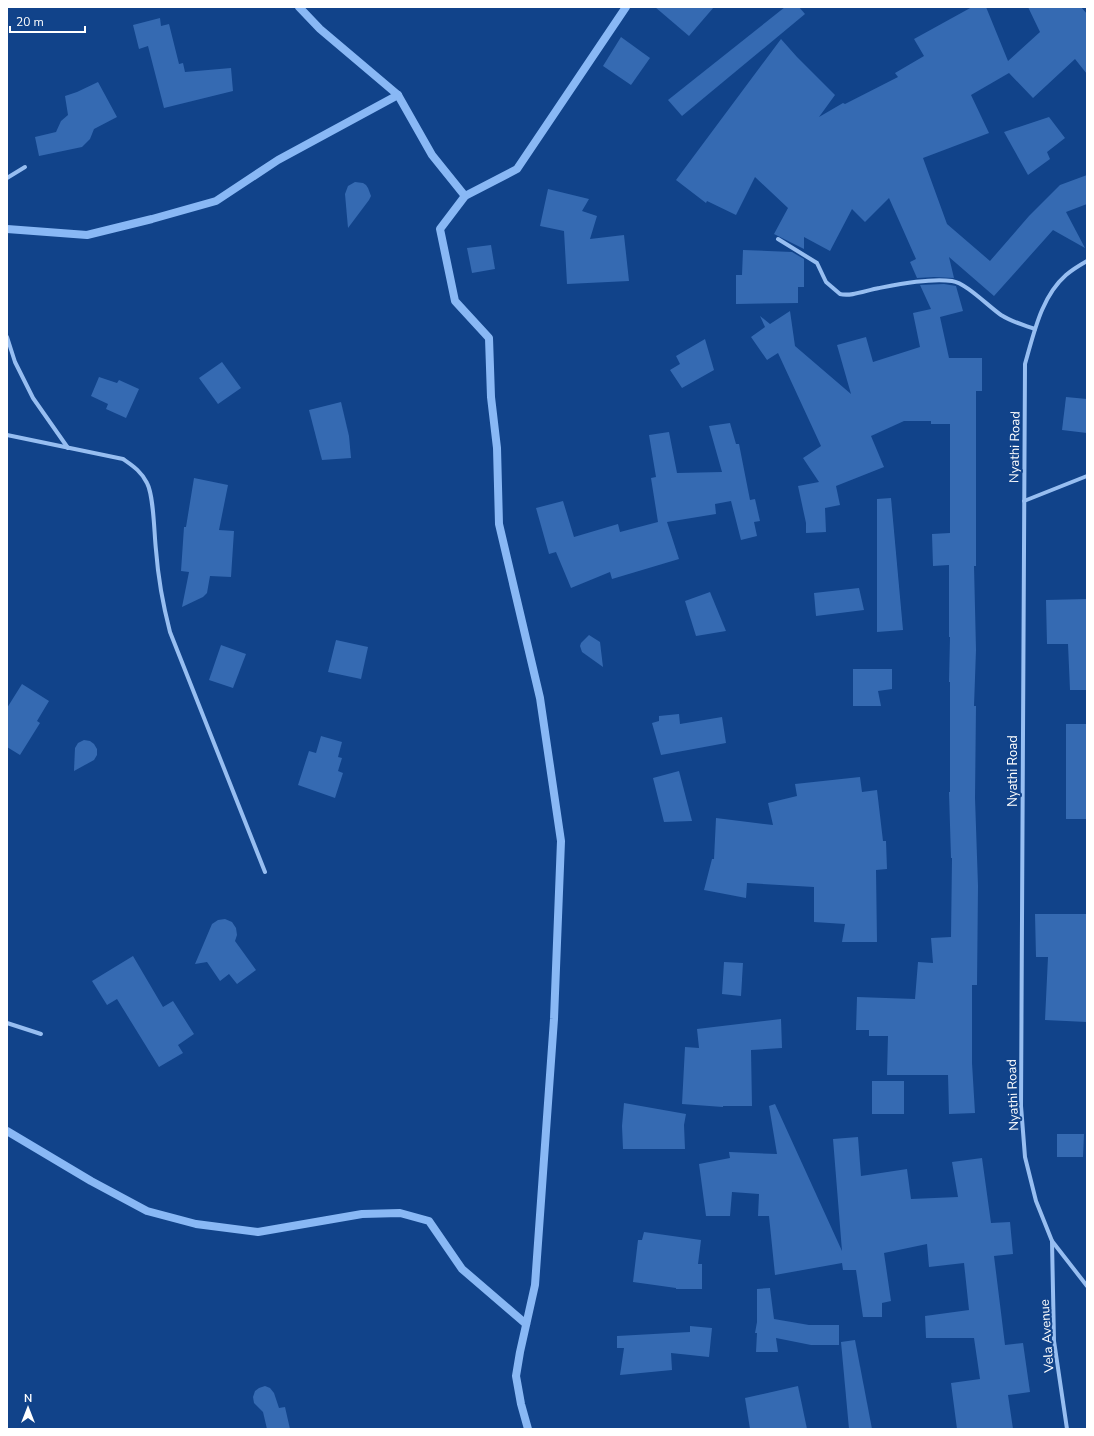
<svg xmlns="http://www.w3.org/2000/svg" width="1094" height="1436" font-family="'Nunito Sans',sans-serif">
	<rect width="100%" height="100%" fill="#11438a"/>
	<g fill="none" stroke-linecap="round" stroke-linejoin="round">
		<g stroke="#89b8f5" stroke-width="8">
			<path d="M299,7L320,29L398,95L432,155L465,196"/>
			<path d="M7,229L87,235L152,219L216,201L278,160L398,95"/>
			<path d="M7,1131L91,1181L147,1211L196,1224L258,1232L362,1214L400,1213L429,1221L462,1269L526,1324"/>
			<path d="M528,1429L521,1404L516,1376L520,1352L535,1285L554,1019L561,841L540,698L499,524L497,448L491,397L489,338L455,301L440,229L465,196L517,169L626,7"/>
		</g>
	</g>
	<g fill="#356ab2">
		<path d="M655,7H714L689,36Z"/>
		<path d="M785,7H799L805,14L682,116L668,100Z"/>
		<path d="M972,7H986L1008,61L1040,32L1028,7H1081L1087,14V74L1075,59L1033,98L1009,73L971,95L989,133L923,158L947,224L990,261L1029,216L1060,185L1087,175V204L1066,212L1085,248L1053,230L994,296L949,257L954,278L934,277L917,278L910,262L916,259L889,198L865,222L852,209L830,251L804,237V249L774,234L788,208L755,177L736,215L707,201L706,203L676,180L781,39L797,57L835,95L819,117L843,103L845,104L898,77L895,73L924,56L914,39Z"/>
		<path d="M160,18L161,26L169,24L179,64L183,63L185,72L231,68L233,91L164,108L148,46L139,49L133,25Z"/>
		<path d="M621,37L650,58L631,85L603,66Z"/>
		<path d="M98,82L117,117L94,129L90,139L82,147L39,156L35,137L56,132L61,121L68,115L65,96L77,92Z"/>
		<path d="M1049,117L1065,138L1047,152L1050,159L1028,175L1004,132Z"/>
		<path d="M355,182L363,183L366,185L368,188L371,196L369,200L348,228L345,194L348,186Z"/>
		<path d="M548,189L589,199L582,211L597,216L590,239L624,235L629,281L567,284L564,231L540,226Z"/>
		<path d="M491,245L495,269L472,273L467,248Z"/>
		<path d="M743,250L792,252L804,259V287H798V303L736,304V275H742Z"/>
		<path d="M944,284L956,286L963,311L940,317L949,358H982V391H976V566H974L976,650L974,706H976L975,798L978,886L977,985H972V1063L975,1113L949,1114L948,1075H887L888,1036H869V1030H856L857,997L915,999L918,962L933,963L931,938L951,937L952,858H951L949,792H950V682H949L950,637H949V565L933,566L932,534L950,533V424H931V421H904L871,436L884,467L836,486L840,505L825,508L826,532L806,533V523L798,486L819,482L803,458L821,446L778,353L767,360L751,337L765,327L760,316L770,324L790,311L795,346L851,394L837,345L866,337L873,362L920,347L913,313L931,309L920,285Z"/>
		<path d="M705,339L714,370L682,388L670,370L680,364L676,356Z"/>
		<path d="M222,362L241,388L218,404L199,378Z"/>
		<path d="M99,377L117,383L119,380L139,389L126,418L106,409L108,404L91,396Z"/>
		<path d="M1066,397L1087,399V433L1062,430Z"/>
		<path d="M341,402L349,436L351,458L322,460L309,410Z"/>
		<path d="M730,423L736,444H739L750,500L755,499L760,521L754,522L757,536L741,540L731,501L715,504L716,514L667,522L679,559L612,579L610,572L571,588L556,552L549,554L536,508L563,501L574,537L618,524L620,532L658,522L651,478L656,477L649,435L669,432L677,473L722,472L709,426Z"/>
		<path d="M194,478L228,485L219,530L234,531L231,577L210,576L207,593L203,597L182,607L189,572L181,571L184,527H186Z"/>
		<path d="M891,498L903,630L877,632V499Z"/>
		<path d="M859,588L864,610L816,616L814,593Z"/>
		<path d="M710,592L726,631L696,636L685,601Z"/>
		<path d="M1087,599V690H1070L1068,644H1047L1046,600Z"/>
		<path d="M589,635L600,642L603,667L582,652L580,646L581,643Z"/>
		<path d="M336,640L368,647L361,679L328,672Z"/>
		<path d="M221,645L246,654L233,688L209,680Z"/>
		<path d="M853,669H892V689L878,691L881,706H853Z"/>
		<path d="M22,684L49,701L37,721L40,723L20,755L7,747V708Z"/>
		<path d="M679,714L680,724L722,717L726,743L661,755L652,723L659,721V716Z"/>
		<rect x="1066" y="724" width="21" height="95"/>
		<path d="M321,736L342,742L338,757L342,758L338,771L343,773L335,798L298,785L309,751L316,753Z"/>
		<path d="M84,740L90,741L94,744L97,749V755L94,760L74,771L75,748L78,743Z"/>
		<path d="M679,771L692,821L664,822L653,778Z"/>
		<path d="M860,777L862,792L877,790L883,841H886L887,869L876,870L877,942H842L845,924L814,922V887L747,883L746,898L704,890L712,859H714L716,818L773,825L768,803L797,796L795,784Z"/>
		<path d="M1035,914H1087V1022L1045,1020L1048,957H1036Z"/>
		<path d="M225,919L232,922L236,928L237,935L235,941L256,970L237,984L229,974L220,981L207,962L195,964L212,924L218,920Z"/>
		<path d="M133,956L163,1007L173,1001L194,1034L178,1045L183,1053L159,1067L117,999L107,1005L92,981Z"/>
		<path d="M724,962L743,963L741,996L722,994Z"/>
		<path d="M781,1019L782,1048L751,1050L752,1106H723V1107L682,1104L685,1047L699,1048L697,1029Z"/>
		<rect x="872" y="1081" width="32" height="33"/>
		<path d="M624,1103L686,1114L684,1125L685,1149H623L622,1126Z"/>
		<path d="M775,1104L842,1251L833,1139L858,1137L861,1176L907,1169L911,1199L958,1197L952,1162L982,1158L991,1223L1010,1222L1013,1254L994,1256L1005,1345L1023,1343L1030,1392L1008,1395L1013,1429H957L951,1383L980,1379L974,1338H926L925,1316L969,1310L964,1263L929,1267L927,1244L884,1253L891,1301L882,1303V1317H863L856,1270H843L842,1263L775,1275L769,1216H758L759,1194L732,1192L730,1216H706L699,1164L730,1158L729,1152L777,1154L769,1106Z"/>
		<path d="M1057,1134H1084L1083,1157H1057Z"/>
		<path d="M644,1232L701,1240L698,1264H702V1289H676V1288L633,1282L638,1240H642Z"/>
		<path d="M770,1288L774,1319L809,1325H839V1345H811L776,1338L778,1352H756L757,1333H755L757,1322V1289Z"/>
		<path d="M690,1326L712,1328L709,1357L671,1353L672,1370L620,1375L624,1348H617V1336L690,1332Z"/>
		<path d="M855,1340L872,1429H849L841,1342Z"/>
		<path d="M265,1386L270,1388L274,1393L279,1408L285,1407L290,1429H267L263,1412L254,1403L253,1397L255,1391L259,1388Z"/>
		<path d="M798,1386L807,1429H750L745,1398Z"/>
	</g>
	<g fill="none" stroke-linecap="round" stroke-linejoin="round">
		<g stroke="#97bef1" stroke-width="4">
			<path d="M7,178L25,167"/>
			<path d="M778,239L817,263L826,282L840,294C851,297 867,290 879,288C900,284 931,278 952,281C966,283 988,306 1001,315C1012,322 1024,325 1035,329"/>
			<path d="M1087,261C1080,265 1073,269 1066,275C1041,297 1034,333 1025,364L1021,1106L1025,1157L1036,1201L1052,1241L1087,1286"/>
			<path d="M7,337L15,362L33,398L68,448"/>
			<path d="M7,435L123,459C133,466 141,471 147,483C154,496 154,533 156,550C158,577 163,605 170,632L265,872"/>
			<path d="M1024,501L1087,476"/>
			<path d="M7,1023L41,1034"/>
			<path d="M1052,1241L1054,1341L1067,1429"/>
		</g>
	</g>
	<g text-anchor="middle" stroke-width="4" stroke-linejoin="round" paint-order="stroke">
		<g font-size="13" fill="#fff" stroke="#11438a">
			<text transform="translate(1014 447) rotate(-89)" y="5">Nyathi Road</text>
			<text transform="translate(1012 771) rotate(-90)" y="5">Nyathi Road</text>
			<text transform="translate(1012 1095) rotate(-92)" y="5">Nyathi Road</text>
			<text transform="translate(1046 1336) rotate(-94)" y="5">Vela Avenue</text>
		</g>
	</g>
	<rect width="1094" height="1436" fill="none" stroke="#ffffff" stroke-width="16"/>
	<g transform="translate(28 1408)" stroke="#11438a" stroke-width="3" paint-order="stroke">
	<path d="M0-3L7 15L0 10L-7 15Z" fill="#ffffff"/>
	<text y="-6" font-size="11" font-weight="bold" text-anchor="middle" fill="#ffffff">N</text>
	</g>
	<path d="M10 26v6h75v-6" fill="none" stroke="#ffffff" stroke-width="2"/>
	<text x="16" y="26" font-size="12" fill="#ffffff" stroke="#11438a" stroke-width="3" paint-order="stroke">20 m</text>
</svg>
